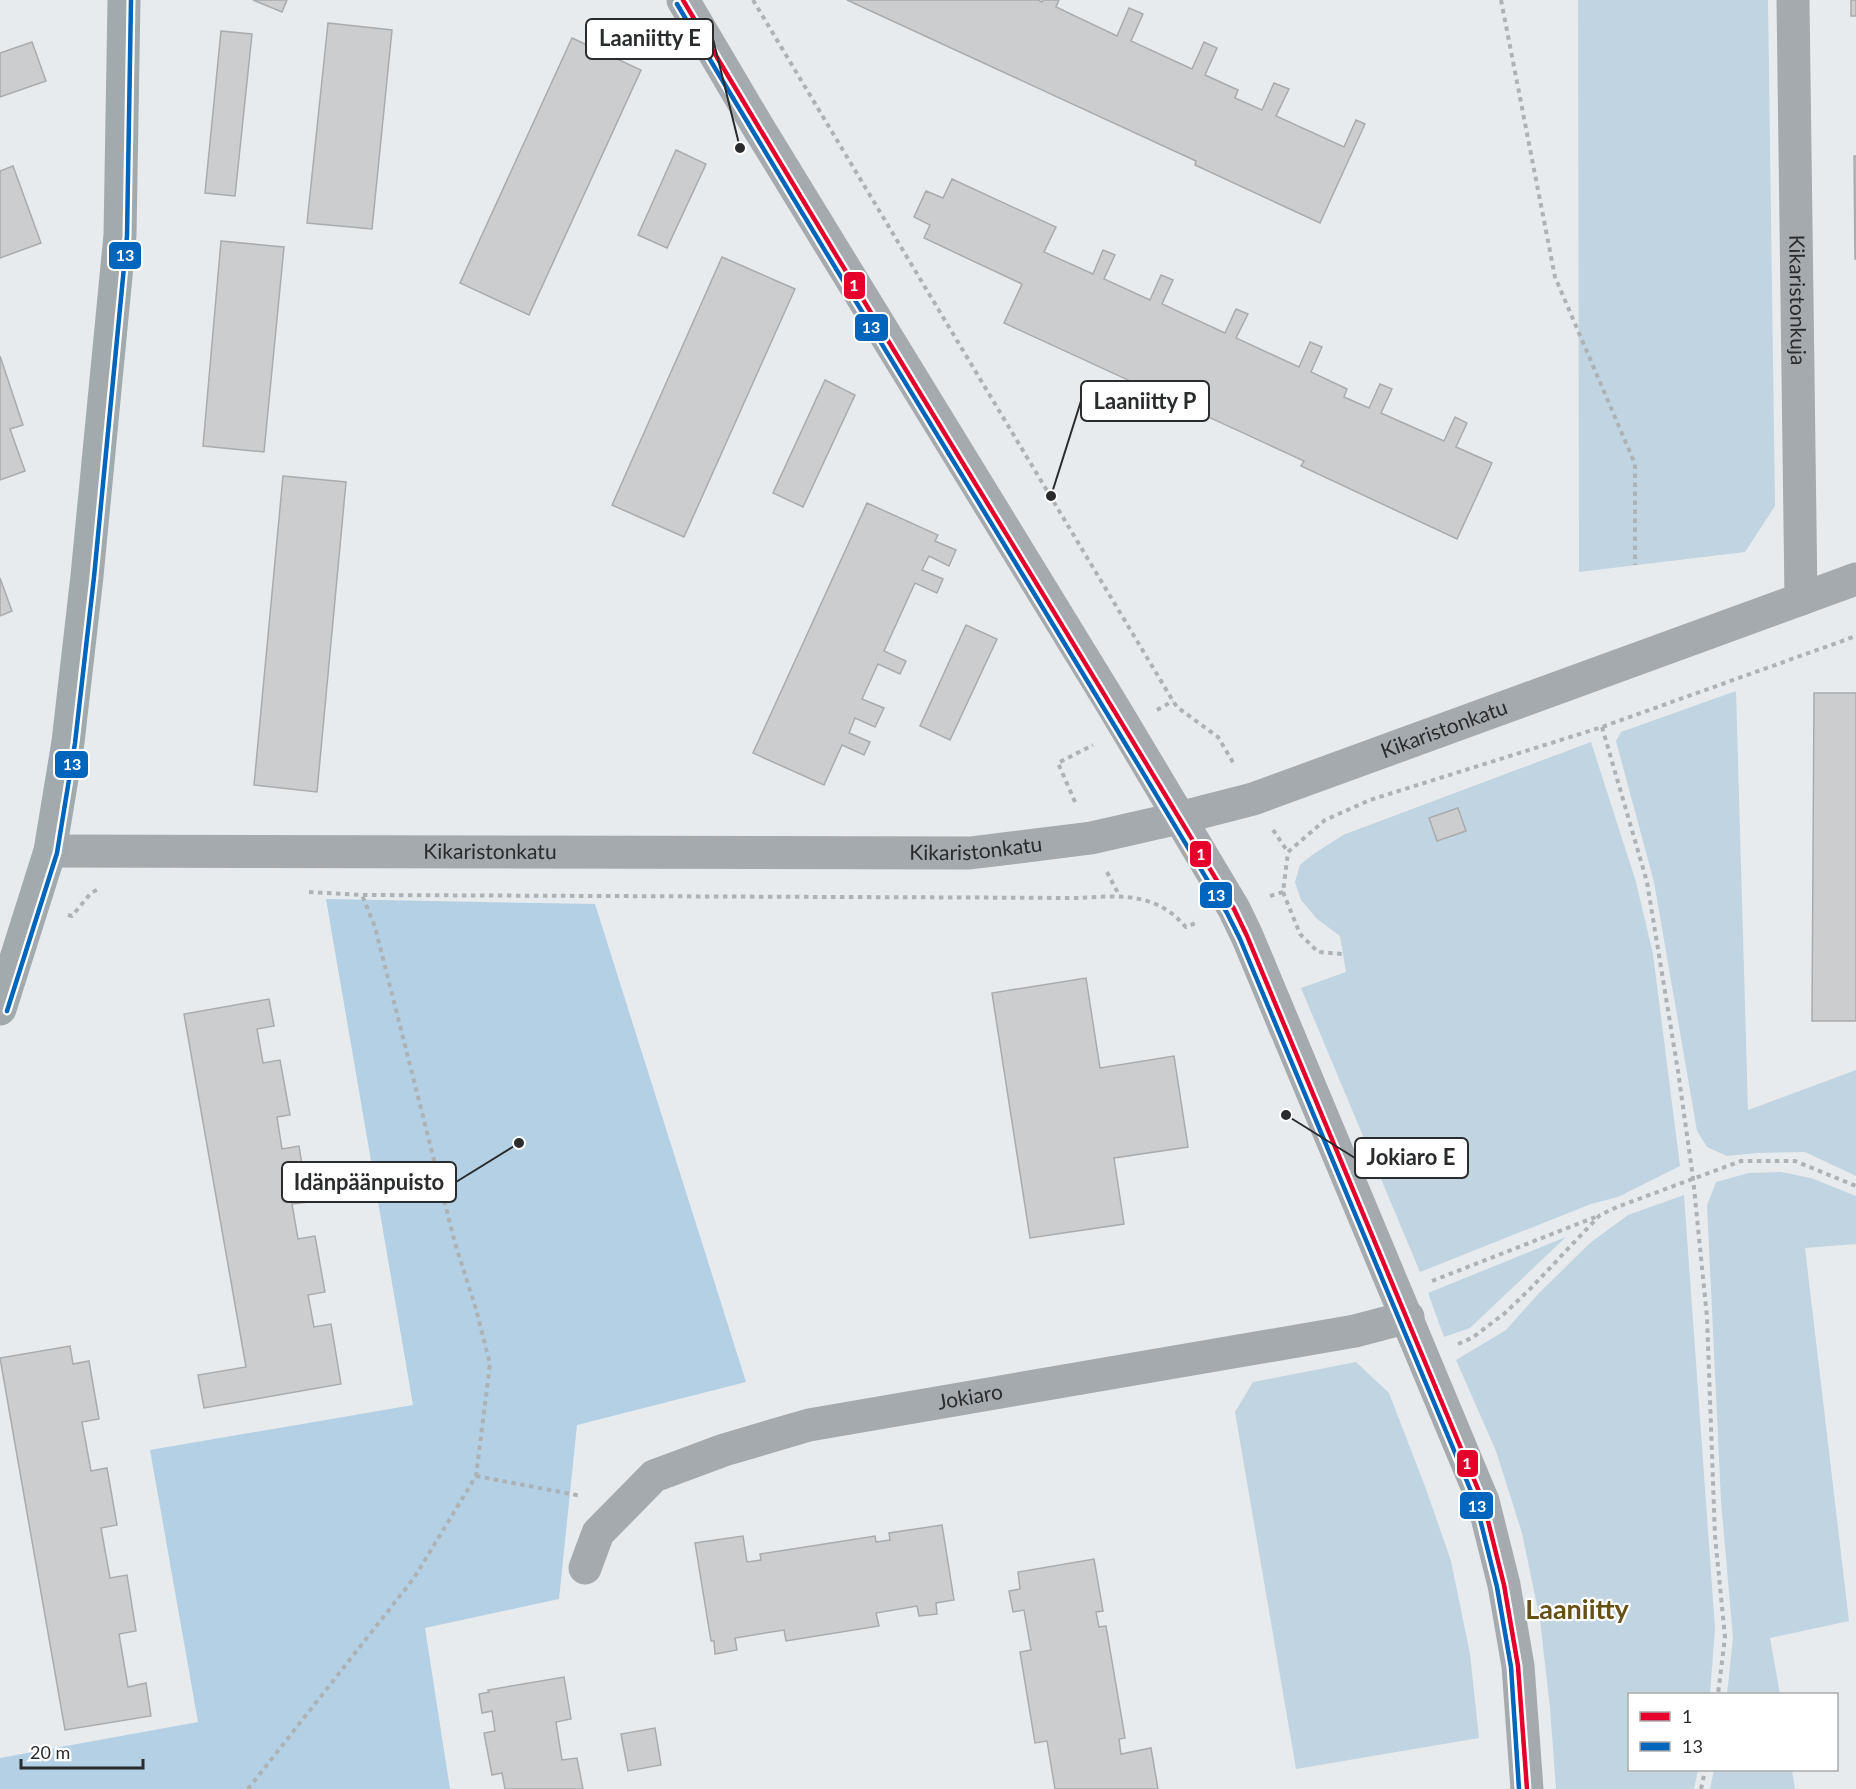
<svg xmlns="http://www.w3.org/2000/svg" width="1856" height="1789" font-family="Lato,sans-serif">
	<rect width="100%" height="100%" fill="#e8ebed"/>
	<g fill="#c0d4e1">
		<path d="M1578,0H1768L1775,506L1745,552L1579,572Z"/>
		<path d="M1736,691L1748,1110L1856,1070V1176L1805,1152L1757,1153L1727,1156L1707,1147L1697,1131L1654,882L1616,741L1621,732Z"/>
		<path d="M1591,742L1636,882L1653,954L1680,1166L1618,1197L1591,1204L1420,1272L1301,988L1346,972L1340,936L1317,919L1301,900L1295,882L1300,865L1312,855L1343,835Z"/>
		<path d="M1781,1172L1811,1178L1856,1196V1244L1805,1248L1849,1621L1770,1638L1780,1694H1727L1733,1638L1721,1501L1707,1205L1716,1182L1749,1173Z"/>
		<path d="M1684,1195L1715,1628L1710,1694H1630V1770H1698L1694,1789H1556L1550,1708L1540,1620L1522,1533L1496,1451L1456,1360L1506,1330L1538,1294L1590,1243L1628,1215Z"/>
		<path d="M1566,1237L1470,1328L1444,1337L1428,1293Z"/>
		<path d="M1356,1362L1389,1393L1426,1489L1451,1561L1470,1654L1479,1738L1296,1769L1235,1412L1253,1382Z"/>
		<path d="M1714,1770H1792L1795,1789H1710Z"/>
	</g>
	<path fill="#b3d0e4" d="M326,899L595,904L746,1382L577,1425L559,1599L425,1628L450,1789H0V1758L198,1722L150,1450L413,1405Z"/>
	<g fill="#cbcdcf" stroke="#a9abad" stroke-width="1.5">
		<path d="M253,0H287L282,12Z"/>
		<path d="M847,0H1038L1042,2L1043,0H1059L1056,7L1117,36L1129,8L1143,14L1131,41L1192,69L1204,42L1217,48L1205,75L1238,90L1235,98L1262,110L1274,83L1289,89L1276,116L1344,147L1356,120L1365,124L1320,223L1195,165L1196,161Z"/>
		<rect x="1851" y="0" width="5" height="16"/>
		<path d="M328,23L392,30L372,229L307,223Z"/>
		<path d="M221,31L252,34L235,196L205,193Z"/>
		<path d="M572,38L641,70L529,315L460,283Z"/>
		<path d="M32,42L46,81L0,97V53Z"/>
		<path d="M676,150L706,164L667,248L638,235Z"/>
		<path d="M1854,156H1856V259H1855Z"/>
		<path d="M13,166L41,243L0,258V171Z"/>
		<path d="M952,179L1056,227L1044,252L1093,274L1103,250L1115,255L1104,279L1150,300L1161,275L1173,280L1162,304L1225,333L1236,309L1248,314L1236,338L1299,367L1310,342L1322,347L1311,372L1347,389L1344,397L1369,408L1380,384L1392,389L1381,413L1444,441L1455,417L1467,423L1456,447L1492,463L1457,539L1301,466L1304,461L1004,323L1022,284L924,238L930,225L914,217L926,191L943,198Z"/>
		<path d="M221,241L284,247L264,452L203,446Z"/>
		<path d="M722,257L795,289L684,537L612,505Z"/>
		<path d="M0,356L23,425L10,429L25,471L0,480Z"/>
		<path d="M825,380L855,395L803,507L773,493Z"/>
		<path d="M283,476L346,482L317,792L254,785Z"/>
		<path d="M867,503L938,535L935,541L956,550L949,566L929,556L922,570L943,579L937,593L915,583L884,651L906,661L900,674L878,664L862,699L884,708L875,727L855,718L849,733L870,742L864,755L842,745L824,785L753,753Z"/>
		<path d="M0,578L12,611L0,616Z"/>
		<path d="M966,625L997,639L950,740L920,726Z"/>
		<path d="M1814,693H1856V1021H1812Z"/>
		<path d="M1458,808L1466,831L1437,841L1429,818Z"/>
		<path d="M1086,978L1100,1068L1174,1056L1188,1147L1114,1158L1124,1224L1030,1238L992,993Z"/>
		<path d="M269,999L274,1026L257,1029L263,1063L280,1060L290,1115L277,1117L282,1149L299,1146L308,1202L292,1204L298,1239L315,1236L325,1292L308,1295L314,1327L331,1324L341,1384L204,1408L198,1375L246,1367L184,1014Z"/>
		<path d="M70,1346L73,1364L89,1361L99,1419L82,1422L91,1471L107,1468L117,1525L101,1528L110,1578L127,1575L136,1631L119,1634L128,1687L146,1683L151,1716L65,1730L0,1358Z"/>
		<path d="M942,1525L954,1600L936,1603L937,1614L919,1616L917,1606L876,1613L879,1626L786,1641L784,1630L735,1638L737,1650L715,1654L714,1641H711L695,1543L743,1536L747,1562L761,1560L760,1554L875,1536L876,1542L890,1540L889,1533Z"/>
		<path d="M1094,1559L1103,1611L1096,1612L1099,1627L1106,1626L1125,1738L1119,1739L1121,1754L1151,1748L1158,1789H1055L1047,1741L1035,1743L1020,1652L1031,1650L1024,1610L1013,1612L1009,1591L1020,1589L1018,1572Z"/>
		<path d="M564,1677L571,1719L556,1722L562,1760L577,1758L583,1789H505L502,1773L492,1775L484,1733L495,1731L492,1711L482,1713L479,1694L489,1692L488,1690Z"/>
		<path d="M655,1728L661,1765L628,1771L621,1734Z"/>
	</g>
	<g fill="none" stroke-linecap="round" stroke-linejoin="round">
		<g stroke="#adb2b5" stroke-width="4" stroke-dasharray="4.5 4.5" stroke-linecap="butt">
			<path d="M753,0L1173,701L1177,707L1218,737L1234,764"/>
			<path d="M1501,0L1555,277L1635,464V565"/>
			<path d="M1157,710L1173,701"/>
			<path d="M1602,727L1647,882L1678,1071L1693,1178L1707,1317L1715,1536L1725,1637L1718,1694"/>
			<path d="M1075,802L1058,763L1093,745"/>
			<path d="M1273,830L1288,852"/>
			<path d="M1107,872L1119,895"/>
			<path d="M309,892L362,895L1080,898C1108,896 1143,893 1168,911C1175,915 1180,921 1186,927L1198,922"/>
			<path d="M1283,892L1300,934L1318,952L1343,954"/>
			<path d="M1270,896L1283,892L1288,852L1325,820L1370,800L1602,727L1856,636"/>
			<path d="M68,915L72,916L91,893L97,890"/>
			<path d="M1432,1281L1598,1216"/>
			<path d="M1458,1344L1472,1338L1505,1313L1530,1289L1600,1215L1617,1207L1741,1161H1795L1856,1186"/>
			<path d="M476,1476L582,1496"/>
			<path d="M248,1789L414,1578L476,1476L490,1364L476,1309L455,1243L375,927L362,895"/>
			<path d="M1701,1789L1705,1770"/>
		</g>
		<g stroke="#a5aaaf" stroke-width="33">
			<path d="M683,0L758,127L1111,703L1234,909L1247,936L1483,1501L1504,1585L1518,1666L1527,1789"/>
			<path id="s1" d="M1793,0L1801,599"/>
			<path id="s2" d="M50,851L970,853L1091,838L1179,818L1253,799L1856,579"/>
			<path id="s3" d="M585,1568L598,1533L654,1476L724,1450L809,1425L1355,1331L1408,1317"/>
		</g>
		<path stroke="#a3aaae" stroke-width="33" d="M0,1009L50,851L68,742L87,576L120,235L124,0"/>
		<defs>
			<path id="bus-1" d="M683,0C863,305 1052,605 1234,909L1247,936L1483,1501L1504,1585L1518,1666L1527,1789"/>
			<g id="bus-2">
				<path d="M677,4C857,309 1046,608 1227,913L1240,939L1476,1503L1497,1587L1511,1667L1519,1789"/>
				<path d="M7,1011L57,853L75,743L94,577L127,236L131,0"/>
			</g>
		</defs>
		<use href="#bus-1" stroke="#fff" stroke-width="9"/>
		<use href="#bus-2" stroke="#fff" stroke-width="9"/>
		<use href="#bus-1" stroke="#e4002b" stroke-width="4.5"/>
		<use href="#bus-2" stroke="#0065bd" stroke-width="4.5"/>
	</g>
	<g text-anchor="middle" stroke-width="4.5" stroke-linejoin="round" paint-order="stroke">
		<g font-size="21" fill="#292b2c" stroke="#fff">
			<text dy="7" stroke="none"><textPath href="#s1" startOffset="300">Kikaristonkuja</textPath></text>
			<text dy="7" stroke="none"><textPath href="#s2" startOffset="1412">Kikaristonkatu</textPath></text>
			<text dy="7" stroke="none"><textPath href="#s2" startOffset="926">Kikaristonkatu</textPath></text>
			<text dy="7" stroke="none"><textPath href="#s2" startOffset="440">Kikaristonkatu</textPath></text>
			<text dy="7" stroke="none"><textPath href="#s3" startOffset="444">Jokiaro</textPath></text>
		</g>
		<g font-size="27" font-weight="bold" fill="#665015" stroke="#fff">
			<text x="1577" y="1619">Laaniitty</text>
		</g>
	</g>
	<path fill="none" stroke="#292b2c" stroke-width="2" d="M740 148L713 39M1051 496L1081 401M1286 1115L1355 1158M519 1143L456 1182"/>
	<g fill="#292b2c" stroke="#fff" stroke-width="2">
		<circle cx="740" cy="148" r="6"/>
		<circle cx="1051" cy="496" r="6"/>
		<circle cx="1286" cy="1115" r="6"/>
		<circle cx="519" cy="1143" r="6"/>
	</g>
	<g fill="#fff" stroke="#292b2c" stroke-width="2">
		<rect x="586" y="19" width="127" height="40" rx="6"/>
		<rect x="1081" y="381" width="128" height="40" rx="6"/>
		<rect x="1355" y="1138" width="113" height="40" rx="6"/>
		<rect x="282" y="1162" width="174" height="40" rx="6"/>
	</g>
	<g font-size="22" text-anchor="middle" font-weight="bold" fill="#292b2c">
		<text x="650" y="46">Laaniitty E</text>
		<text x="1145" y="409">Laaniitty P</text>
		<text x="1411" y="1165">Jokiaro E</text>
		<text x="369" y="1190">Idänpäänpuisto</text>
	</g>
	<g stroke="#fff" stroke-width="2">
		<rect x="108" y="241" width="34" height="29" rx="6" fill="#0065bd"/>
		<rect x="843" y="271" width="23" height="29" rx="6" fill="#e4002b"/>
		<rect x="854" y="313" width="35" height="29" rx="6" fill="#0065bd"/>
		<rect x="54" y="750" width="35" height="29" rx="6" fill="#0065bd"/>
		<rect x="1189" y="840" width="23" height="28" rx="6" fill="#e4002b"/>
		<rect x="1199" y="881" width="34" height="28" rx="6" fill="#0065bd"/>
		<rect x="1456" y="1449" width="23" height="29" rx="6" fill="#e4002b"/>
		<rect x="1459" y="1491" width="35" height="29" rx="6" fill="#0065bd"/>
	</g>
	<g font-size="16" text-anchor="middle" font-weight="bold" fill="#fff">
		<text x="125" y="261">13</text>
		<text x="854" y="291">1</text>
		<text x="871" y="333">13</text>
		<text x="72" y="770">13</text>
		<text x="1201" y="860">1</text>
		<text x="1216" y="901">13</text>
		<text x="1467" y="1469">1</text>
		<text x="1477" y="1512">13</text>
	</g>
	<rect x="1628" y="1693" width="210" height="78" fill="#ffffff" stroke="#a9aaab" stroke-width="1.5"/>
	<rect x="1640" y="1712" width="30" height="9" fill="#e4002b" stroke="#a9aaab" stroke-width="1.5"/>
	<text x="1682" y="1723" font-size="18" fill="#292b2c">1</text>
	<rect x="1640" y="1742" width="30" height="9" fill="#0065bd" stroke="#a9aaab" stroke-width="1.5"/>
	<text x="1682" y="1753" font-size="18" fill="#292b2c">13</text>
	<path d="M21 1759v9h122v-9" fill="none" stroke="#292b2c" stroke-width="3"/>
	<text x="30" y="1759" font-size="18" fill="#292b2c" stroke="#ffffff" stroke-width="4.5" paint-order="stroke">20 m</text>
</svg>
